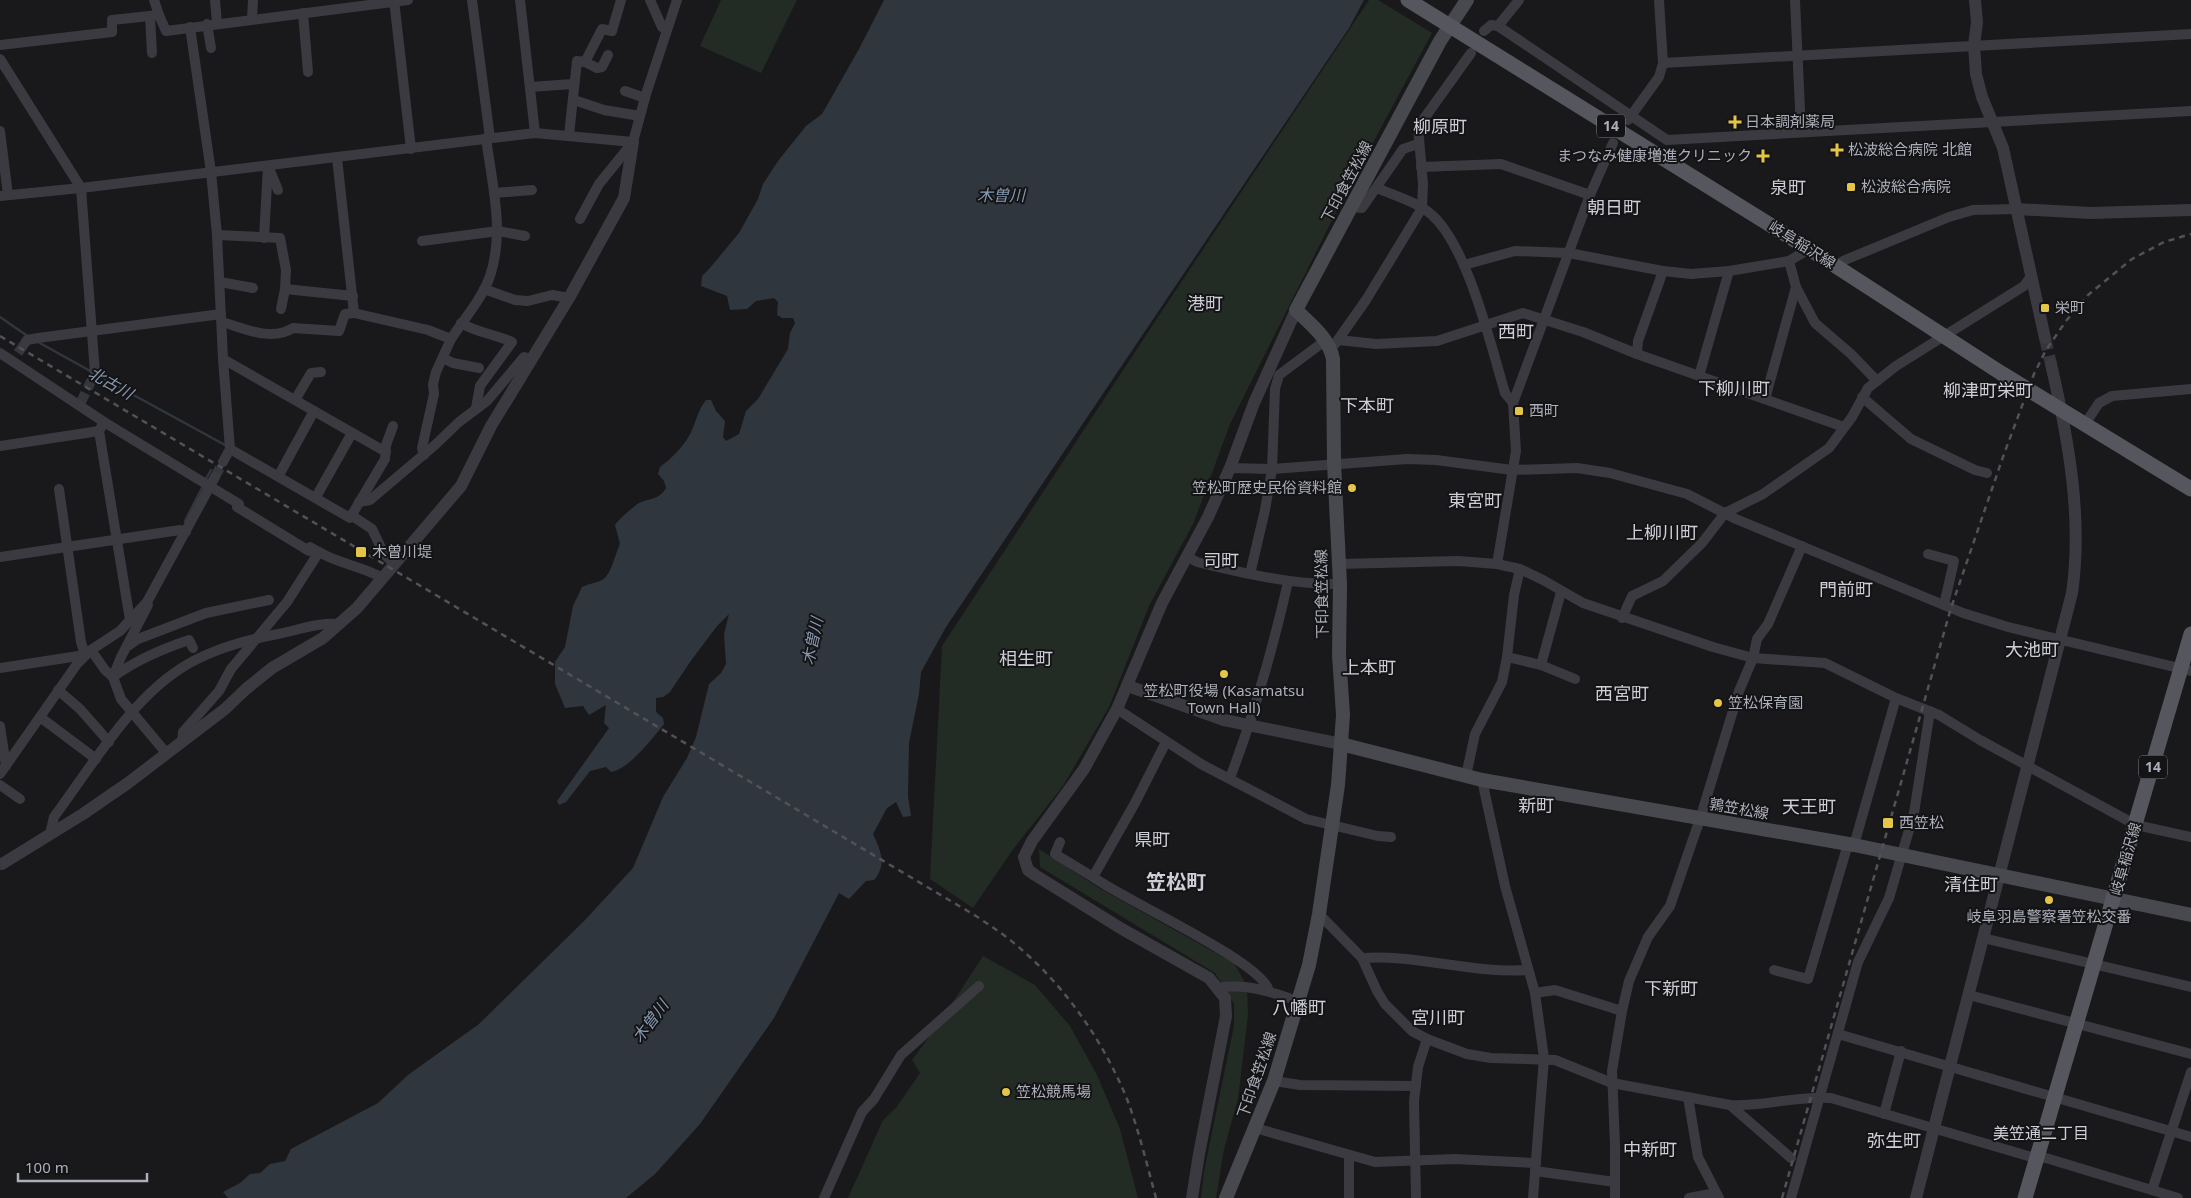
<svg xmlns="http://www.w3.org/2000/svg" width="2191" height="1198" font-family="'Noto Sans','Noto Sans JP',sans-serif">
	<rect width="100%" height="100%" fill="#19191b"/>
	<g fill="#232b25">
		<path d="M721,0H797L761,73L700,46Z"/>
		<path d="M1369,0H1378L1432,33L1340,204L1230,424L1194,522L1149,606L1109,707L1063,786L1014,848L973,908L930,879L942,646L1158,317Z"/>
		<path d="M1039,849L1099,888L1234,963L1247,986L1248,1015L1238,1099L1224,1149L1216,1198H1201L1204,1171L1234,1026V1004L1215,973L1040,867Z"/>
		<path d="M983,956L1035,985L1070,1026L1097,1075L1120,1129L1138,1198H848L883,1120L896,1108L920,1073L912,1060L938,1025Z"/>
	</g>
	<path fill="#30363e" d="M884,0H1364L1349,28L946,627L921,672L919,694L909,743L908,796L911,816L903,817L896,802L887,808L873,834C881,851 887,865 874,880L866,881L849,899L839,893L774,1018L700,1124L655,1174L626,1198H228L223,1192L240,1183L250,1174L260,1173L270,1164L285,1161L291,1149L378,1103L408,1075L479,1024L585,920L633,868L663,797L687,758L696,737L709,684L721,673L726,664L724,634L729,614L717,626L690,662L670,692L663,697L656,698V712L663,718L664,724C652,739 629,769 611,772L606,767L590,771L566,802L559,805L557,801L609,728L604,723L606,705L589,715L583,706L565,708L555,684V662L565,647L573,606L582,587C588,584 596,583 602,580C611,576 615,554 620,544L615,525C618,520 634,506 639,503C650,498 659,500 666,488L664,481L658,474L660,467C671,459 682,448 689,436C696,424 697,411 706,400H711L716,411L725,421L723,437L726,441L739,434L746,411L758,399L788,349L790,333L795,323L793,318H782L777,315L778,302L774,298L756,301L747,309L730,310L727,296L701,286L702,276L709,269L739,233L758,199L763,184L778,161L806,126L822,114L859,49Z"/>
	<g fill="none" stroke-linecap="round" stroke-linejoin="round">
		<g stroke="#30363e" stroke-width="2.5">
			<path d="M0,317L29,337"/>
			<path d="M38,342L92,372"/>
			<path d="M97,375L225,445"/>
			<path d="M206,479L211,470"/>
			<path d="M185,521L202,488"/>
		</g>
		<g stroke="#36373b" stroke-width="10" stroke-dasharray="10 5" stroke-linecap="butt">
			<path d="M18,353L25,343"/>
			<path d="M81,402L95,373"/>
			<path d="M215,477L223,462"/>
		</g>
		<path stroke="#36373b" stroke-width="12" stroke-dasharray="12 6" stroke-linecap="butt" d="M2045,338L2051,364"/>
		<g stroke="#3a3a40" stroke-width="10">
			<path d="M154,0L159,15"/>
			<path d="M215,0L217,23"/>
			<path d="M394,0L411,149"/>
			<path d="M472,0L490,138"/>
			<path d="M520,0L535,133"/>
			<path d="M650,0L662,27L667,29"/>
			<path d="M1795,0L1801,131"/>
			<path d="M303,13L308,72"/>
			<path d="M150,16L152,53"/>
			<path d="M252,19L253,0"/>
			<path d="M207,24L211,48"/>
			<path d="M1498,26L1519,0"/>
			<path d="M190,27L211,172L217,235L223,359L230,449L223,462"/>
			<path d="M1484,31L1491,25L1498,26L1667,140L2191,111"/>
			<path d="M0,45L112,32V20L159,15L166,31L408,0"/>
			<path d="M0,59L81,188L95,373"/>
			<path d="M585,62L602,29L612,31L621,0"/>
			<path d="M1663,63L2191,34"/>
			<path d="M530,87L573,84"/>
			<path d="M625,91L645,98"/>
			<path d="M574,100L604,110L640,116"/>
			<path d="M1628,120L1659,77L1663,63L1659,0"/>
			<path d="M0,131L8,195"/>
			<path d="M569,135L577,61L585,62L597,68L602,67L608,55"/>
			<path d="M337,158L354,313L428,330L451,339C464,319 482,299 490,276C505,232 492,184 486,138"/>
			<path d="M1421,167L1501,164L1590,195"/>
			<path d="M1377,188C1395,196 1417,202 1432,215C1468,247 1491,346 1505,393L1513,403"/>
			<path d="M494,193L532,190"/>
			<path d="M0,196L81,188L535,133L633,142"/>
			<path d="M1352,207L1362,208L1403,149L1418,144"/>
			<path d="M580,219L599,184L633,142L646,94L677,0"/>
			<path d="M217,235L280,238L286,270L285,289L353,296"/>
			<path d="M264,238L268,166L278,190"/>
			<path d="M422,241L498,231L525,236"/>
			<path d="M1789,261L1796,287L1815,323L1851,354L1877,381"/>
			<path d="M1464,265L1515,251L1569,253L1663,271L1691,274L1729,271L1789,261L1809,249"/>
			<path d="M1836,266L1845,260L1949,217L1973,210L2016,209"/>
			<path d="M220,282L253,288"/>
			<path d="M484,289L515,300L528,301L552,295L569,298"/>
			<path d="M281,309L285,289"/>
			<path d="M222,322C244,328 271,342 293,328L339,331L345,314L354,313"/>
			<path d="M461,323C477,333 495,334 512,342L480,386L476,408"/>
			<path d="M1338,340L1376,344L1437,341L1523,313L1583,332L1637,354L1844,427"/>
			<path d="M25,343L27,340L38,338L221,314"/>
			<path d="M1335,344L1366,300L1422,208L1423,184L1418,127L1471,53"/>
			<path d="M0,353L104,422L239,504L237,507L309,551L310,547L319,552L287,602L231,669L219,691L183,732L182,743"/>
			<path d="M1637,354L1638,341L1663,271"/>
			<path d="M443,358L453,363L479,368"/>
			<path d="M223,359L386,452"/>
			<path d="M1699,376L1729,271"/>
			<path d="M1862,397L1911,439L1975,470L1987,473"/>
			<path d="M1765,399L1796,287"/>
			<path d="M295,400L311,373L321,372"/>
			<path d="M104,422L99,431L130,620"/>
			<path d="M2085,424L2099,403L2112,396L2191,389"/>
			<path d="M0,446L99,431"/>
			<path d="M230,449L350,518L385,459L386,445L393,426"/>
			<path d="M424,455L422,448L434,394L433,384L436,372L451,339"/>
			<path d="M1230,468L1272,469L1407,459L1436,460L1512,470L1577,468L1610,473L1687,494L1736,519L1963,613L2008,627L2191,671"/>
			<path d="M279,475L314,411"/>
			<path d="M316,497L352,433"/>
			<path d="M359,502L370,500L435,445L459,422L487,401L524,357L531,359"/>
			<path d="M351,515L372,529L384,554L394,564"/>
			<path d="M319,552C339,564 362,566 383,578"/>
			<path d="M1928,554L1954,561L1944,605"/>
			<path d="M0,557L180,530L186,532"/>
			<path d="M1188,557L1197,562C1244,573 1291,585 1340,584"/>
			<path d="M1339,564L1458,561L1497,564L1520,569L1543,580L1583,603L1713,647L1753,658L1825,663L1896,698L1939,715L1980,740L2136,825L2191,837"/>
			<path d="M1497,564L1516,451L1513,403L1590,195L1613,143"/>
			<path d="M1250,574L1265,510L1272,469L1275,389L1279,375L1326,340"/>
			<path d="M148,605L121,657L113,677L121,699L167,754"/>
			<path d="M1622,618L1632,596L1663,581L1702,543L1725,513L1763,494L1829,448L1852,417L1868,388L1896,366L2024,286L2031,276"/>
			<path d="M128,646L138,639L206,613L269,600"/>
			<path d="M91,650L105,670L113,677C136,660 162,649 189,640L193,648"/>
			<path d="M1507,657L1541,665L1575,679"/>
			<path d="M1541,665L1561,592"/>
			<path d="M0,668L85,655L81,642L59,489"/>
			<path d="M58,690L80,709L109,742"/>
			<path d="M1117,709L1201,764L1306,819L1378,836L1391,837"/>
			<path d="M40,717L96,759"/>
			<path d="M0,726L6,766"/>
			<path d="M0,774L77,664L91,650L120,631L147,602L215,477"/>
			<path d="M1466,776L1475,734L1502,682L1507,657L1514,595L1520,569"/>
			<path d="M1230,778C1254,715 1273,648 1288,582"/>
			<path d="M1482,780L1505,886L1535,993L1544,1058L1533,1198"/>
			<path d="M0,785L20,799"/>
			<path d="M50,834L54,817C92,766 132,696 188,664C216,648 246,640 278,634C299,630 318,622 340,624"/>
			<path d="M1060,842L1055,854L1093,877L1135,803L1166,742"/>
			<path d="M1854,845L1896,698"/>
			<path d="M1093,877C1124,900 1263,962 1269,991"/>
			<path d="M1319,914L1362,958L1377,991L1385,1004L1412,1031L1427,1039L1467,1054L1491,1058L1555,1060L1612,1083L1730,1105C1764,1107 1797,1095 1831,1098L2028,1156L2046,1158L2178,1198"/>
			<path d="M1983,938L2191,987"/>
			<path d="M1362,958C1417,954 1472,974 1528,970"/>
			<path d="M1774,970L1808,979L1848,844"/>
			<path d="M1218,988C1247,983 1271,992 1298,1001"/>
			<path d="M1535,993L1555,990L1622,1011"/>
			<path d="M1969,995L2191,1054"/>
			<path d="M1838,1034L2191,1137"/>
			<path d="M1274,1081L1300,1085L1416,1086"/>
			<path d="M1688,1097L1698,1157L1719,1198"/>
			<path d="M1730,1105L1791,1158"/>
			<path d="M1884,1114L1901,1051"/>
			<path d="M1255,1128L1375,1162L1455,1159L1536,1163"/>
			<path d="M1535,1171L1615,1182"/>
			<path d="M2152,1190L2191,1072"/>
			<path d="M824,1198L862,1112L874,1099L901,1055L979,986"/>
			<path d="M1349,1198V1155"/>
			<path d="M1416,1198L1414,1101L1418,1067L1427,1039"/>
			<path d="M1615,1198V1145L1612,1071L1622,1011L1629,981L1648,937L1670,906L1700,819L1739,691L1753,658L1757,639L1768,624L1802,546"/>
			<path d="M1689,1198L1716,1193"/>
			<path d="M1791,1198L1858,962L1889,898L1914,813L1930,711"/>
		</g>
		<g stroke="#3a3a40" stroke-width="12">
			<path d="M1975,0L1977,22L1974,45L1976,74L1982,97L2003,148L2045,338"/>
			<path d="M2016,209L2091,213L2191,210"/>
			<path d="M1128,686L1224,720L1341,744"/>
			<path d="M2,864L83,814L128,783L225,709L246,689L272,668L323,638L357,608L461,486L491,426L569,298L624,198L633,142"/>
			<path d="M1192,1198L1199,1154L1226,1016L1225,998L1209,978L1122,929L1035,875L1028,870L1024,857L1032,841L1084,769L1117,709L1162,603L1208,517L1230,468L1254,403L1296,310"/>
			<path d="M1916,1198L2072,593C2083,517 2068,438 2051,364"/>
		</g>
		<g stroke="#48494f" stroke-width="14">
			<path d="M1341,744L1482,780L1854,845L2191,915"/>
			<path d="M1226,1198L1274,1081L1309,965L1319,914L1338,785L1343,715L1339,655L1340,584L1334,463L1333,359C1329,338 1311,325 1296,310L1440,41L1467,0"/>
		</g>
		<g stroke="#56575e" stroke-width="15">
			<path d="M1408,0L1817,254L2001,373L2191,489"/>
			<path d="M2025,1198L2191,634"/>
		</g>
		<g stroke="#515258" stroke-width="2.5" stroke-dasharray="6 5" stroke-linecap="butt">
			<path d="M0,336L976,916C992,927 1008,937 1022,950C1068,990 1104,1043 1127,1099C1139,1131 1147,1165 1156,1198"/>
			<path d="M1782,1198L1951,608L2004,454L2034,374L2046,350L2066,321L2088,295L2132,259L2164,242L2191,234"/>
		</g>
	</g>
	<g fill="#e5c547" stroke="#141416" stroke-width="2">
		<path d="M1732.5 114.5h5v5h5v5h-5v5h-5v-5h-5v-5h5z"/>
		<path d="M1834.5 142.5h5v5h5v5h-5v5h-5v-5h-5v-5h5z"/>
		<path d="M1760.5 148.5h5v5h5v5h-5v5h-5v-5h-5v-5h5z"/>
		<rect x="1846" y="182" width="10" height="10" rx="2.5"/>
		<rect x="2040" y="303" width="10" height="10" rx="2.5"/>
		<rect x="1514" y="406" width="10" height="10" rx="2.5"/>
		<circle cx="1352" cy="488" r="5"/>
		<rect x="355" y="546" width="12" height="12" rx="2.5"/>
		<circle cx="1224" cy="674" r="5"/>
		<circle cx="1718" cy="703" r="5"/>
		<rect x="1882" y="817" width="12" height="12" rx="2.5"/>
		<circle cx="2049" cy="900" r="5"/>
		<circle cx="1006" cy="1092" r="5"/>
	</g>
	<g text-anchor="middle" stroke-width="4" stroke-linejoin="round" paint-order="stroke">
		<g fill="#141416" stroke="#7e8088" stroke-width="1">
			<rect x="1597" y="114.5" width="28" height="23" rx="4"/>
			<rect x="2139" y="755.5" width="28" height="23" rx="4"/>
		</g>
		<g font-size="14" font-weight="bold" fill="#acafb9">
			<text x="1611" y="131">14</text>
			<text x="2153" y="772">14</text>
		</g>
		<g font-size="15" fill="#acafb9" stroke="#141416" text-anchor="start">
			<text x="1745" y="127">日本調剤薬局</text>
			<text x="1848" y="155">松波総合病院 北館</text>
			<text x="1752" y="161" text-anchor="end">まつなみ健康増進クリニック</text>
			<text x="1861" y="192">松波総合病院</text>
			<text x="2055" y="313">栄町</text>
			<text x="1529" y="416">西町</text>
			<text x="1342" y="493" text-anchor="end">笠松町歴史民俗資料館</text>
			<text x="372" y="557">木曽川堤</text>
			<text x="1224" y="696" text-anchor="middle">笠松町役場 (Kasamatsu<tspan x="1224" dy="17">Town Hall)</tspan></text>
			<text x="1728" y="708">笠松保育園</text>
			<text x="1899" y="828">西笠松</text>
			<text x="2049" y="922" text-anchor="middle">岐阜羽島警察署笠松交番</text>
			<text x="1016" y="1097">笠松競馬場</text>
		</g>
		<g font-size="15" fill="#acafb9" stroke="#141416">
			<text transform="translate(1347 182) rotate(-62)" y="5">下印食笠松線</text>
			<text transform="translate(1802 245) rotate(32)" y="5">岐阜稲沢線</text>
			<text transform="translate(1322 594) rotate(-91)" y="5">下印食笠松線</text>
			<text transform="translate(1739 809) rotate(10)" y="5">鶉笠松線</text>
			<text transform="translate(2126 859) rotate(-74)" y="5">岐阜稲沢線</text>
			<text transform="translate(1257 1075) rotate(-71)" y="5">下印食笠松線</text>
		</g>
		<g font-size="16" font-style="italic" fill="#8698b1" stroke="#141416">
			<text x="1001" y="201">木曽川</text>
			<text transform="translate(111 383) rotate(29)" y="6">北古川</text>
			<text transform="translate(812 641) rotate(-78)" y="6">木曽川</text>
			<text transform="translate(650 1021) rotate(-53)" y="6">木曽川</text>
		</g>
		<g font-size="16" fill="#cdced6" stroke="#141416">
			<text x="2041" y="1139">美笠通二丁目</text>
		</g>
		<g font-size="18" fill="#cdced6" stroke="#141416">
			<text x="1440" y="133">柳原町</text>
			<text x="1788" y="194">泉町</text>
			<text x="1614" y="214">朝日町</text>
			<text x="1205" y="310">港町</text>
			<text x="1516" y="338">西町</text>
			<text x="1734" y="395">下柳川町</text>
			<text x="1988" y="397">柳津町栄町</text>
			<text x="1367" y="412">下本町</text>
			<text x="1475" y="507">東宮町</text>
			<text x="1662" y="539">上柳川町</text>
			<text x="1221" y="567">司町</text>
			<text x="1846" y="596">門前町</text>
			<text x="2032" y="656">大池町</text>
			<text x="1026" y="665">相生町</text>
			<text x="1369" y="674">上本町</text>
			<text x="1622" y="700">西宮町</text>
			<text x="1536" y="812">新町</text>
			<text x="1809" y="813">天王町</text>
			<text x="1152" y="846">県町</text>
			<text x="1971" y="891">清住町</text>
			<text x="1671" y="995">下新町</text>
			<text x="1299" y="1014">八幡町</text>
			<text x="1438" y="1024">宮川町</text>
			<text x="1894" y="1147">弥生町</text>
			<text x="1650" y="1156">中新町</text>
		</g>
		<g font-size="20" font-weight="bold" fill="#cdced6" stroke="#141416">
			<text x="1176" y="889">笠松町</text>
		</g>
	</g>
	<path d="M18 1173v8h129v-8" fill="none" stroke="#acafb9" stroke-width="2.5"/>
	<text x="25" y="1173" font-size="15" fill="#acafb9" stroke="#141416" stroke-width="4" paint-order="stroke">100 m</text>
</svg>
